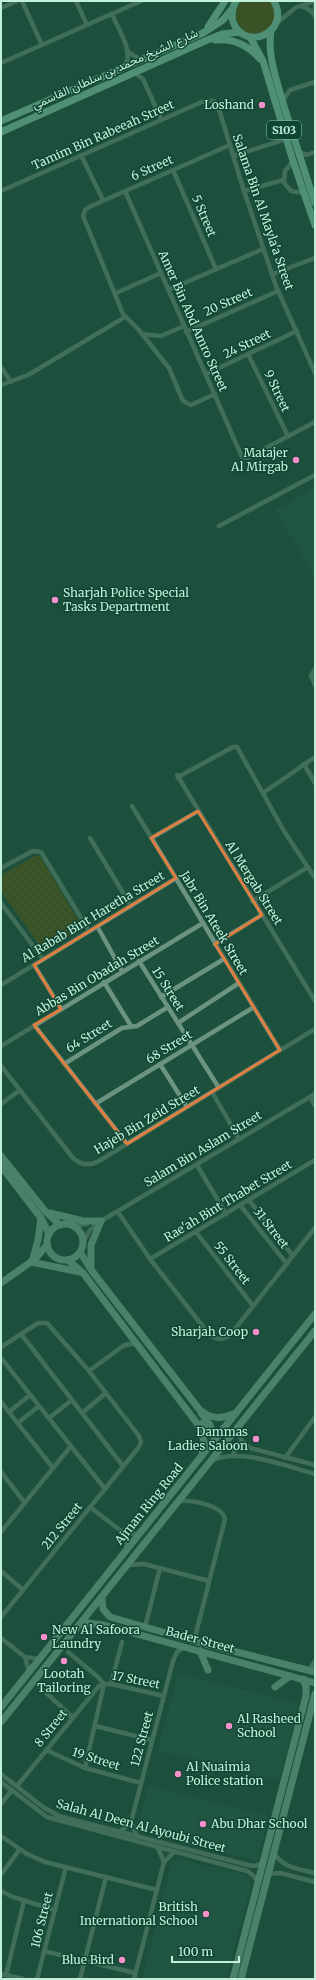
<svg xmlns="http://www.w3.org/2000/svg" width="316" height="1980" font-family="Merriweather,Vazirmatn,serif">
	<defs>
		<pattern id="park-dots" width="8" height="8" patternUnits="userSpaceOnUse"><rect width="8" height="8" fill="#5b560d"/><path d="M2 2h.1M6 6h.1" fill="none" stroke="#716f30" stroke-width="1.8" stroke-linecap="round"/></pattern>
	</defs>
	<rect width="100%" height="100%" fill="#1d513d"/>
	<g fill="#245e48">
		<path d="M315,488V578L276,510Z"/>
		<path d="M178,1674L299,1703L279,1780L158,1750Z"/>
		<path d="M148,1786L268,1816L257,1861L137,1831Z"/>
		<path d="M178,1859L245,1875L250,1880L251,1885L226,1979H143L172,1862Z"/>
	</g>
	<path fill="#5b560d" d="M242,1H269C291,24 247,50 237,21C234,14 237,7 242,1Z"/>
	<path fill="url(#park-dots)" d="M37,855L40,856L81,925V928L46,951L42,949L1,891V875Z"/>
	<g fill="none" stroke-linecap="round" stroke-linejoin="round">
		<g stroke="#6c9281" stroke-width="4.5">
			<path d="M22,1L42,45"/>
			<path d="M76,1L87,25"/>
			<path d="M301,6L308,9L314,14"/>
			<path d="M315,6V17"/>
			<path d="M1,8L17,1"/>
			<path d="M112,14C118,29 134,51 125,66"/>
			<path d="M276,24L295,8L315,1"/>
			<path d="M128,52L141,60"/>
			<path d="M1,63L141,1"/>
			<path d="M133,72L143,79L161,119"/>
			<path d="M283,100L290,90L315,82"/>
			<path d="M298,152L307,155L315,152"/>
			<path d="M81,155L103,200"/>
			<path d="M233,156L286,139"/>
			<path d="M293,161L285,171L284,183L291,191L304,193"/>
			<path d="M173,170L216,269"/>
			<path d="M1,191L204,101H214L218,106L244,191L276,286L315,373"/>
			<path d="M125,191L242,457L247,458L315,422"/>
			<path d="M244,191L283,180"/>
			<path d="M273,274L315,258"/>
			<path d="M168,290L263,249"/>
			<path d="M116,293L161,273"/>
			<path d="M186,332L278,291"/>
			<path d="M142,334L161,336L184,326"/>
			<path d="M248,354L288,436"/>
			<path d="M1,367L11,382"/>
			<path d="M206,374L297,331"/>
			<path d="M1,385L28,375L125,317"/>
			<path d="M215,394L191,405L183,401L169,368L138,329L123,314L83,216L85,210L89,207L230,145"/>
			<path d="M219,526L315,475"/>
			<path d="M315,669L311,676L315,685"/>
			<path d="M304,764L315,783"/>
			<path d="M177,775L315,1001"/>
			<path d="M178,777L233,747H237L284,831L315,878"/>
			<path d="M263,793L315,757"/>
			<path d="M132,806L280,1050"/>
			<path d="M90,838L131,906"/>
			<path d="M151,838L198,811"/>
			<path d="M1,868L33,851L41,852L89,931"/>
			<path d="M253,901L308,867"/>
			<path d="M1,903L43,959"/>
			<path d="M97,926L122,971"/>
			<path d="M215,944L262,915"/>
			<path d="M139,961L219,1088"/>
			<path d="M34,965L61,1009"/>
			<path d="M104,982L131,1026"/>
			<path d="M1,985L176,878"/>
			<path d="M161,997L224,959"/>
			<path d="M178,1023L239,983"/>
			<path d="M34,1025L127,1144"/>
			<path d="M1,1046L203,923"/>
			<path d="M64,1064L122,1028L137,1026L168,1007"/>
			<path d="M160,1064L187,1107"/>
			<path d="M1,1066L73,1158C81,1165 90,1166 99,1161L315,1029"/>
			<path d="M212,1092L239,1139"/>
			<path d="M310,1097L315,1106"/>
			<path d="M1,1104L20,1090"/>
			<path d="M95,1104L254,1007"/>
			<path d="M197,1165L226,1214"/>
			<path d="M249,1200L293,1256"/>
			<path d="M240,1205L287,1264"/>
			<path d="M118,1212L150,1259L208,1333C216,1340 222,1341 230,1335L315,1228"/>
			<path d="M72,1226L87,1224"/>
			<path d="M196,1232L253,1306"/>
			<path d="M83,1243L90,1230L101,1221L315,1094"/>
			<path d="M150,1259L315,1160"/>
			<path d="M21,1334L123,1466"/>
			<path d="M1,1347L38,1323H47L89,1371L139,1436L141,1442L139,1447L1,1617"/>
			<path d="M1,1358L105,1489"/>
			<path d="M89,1371L123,1346L129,1344H138"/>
			<path d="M1,1402L53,1468"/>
			<path d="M9,1412L30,1395"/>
			<path d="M82,1413L106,1393"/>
			<path d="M49,1418L72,1400"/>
			<path d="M18,1423L39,1406"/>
			<path d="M236,1429L242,1441L250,1448L315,1465"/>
			<path d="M234,1455V1447L242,1441"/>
			<path d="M285,1458L315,1417"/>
			<path d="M213,1460C242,1448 285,1466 315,1474"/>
			<path d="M1,1472L25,1503"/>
			<path d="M179,1501C192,1500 222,1505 225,1519L194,1641"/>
			<path d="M90,1507L121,1531L139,1535"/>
			<path d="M121,1531L126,1539L127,1549"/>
			<path d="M1,1532L71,1446"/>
			<path d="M128,1565L144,1564L209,1581"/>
			<path d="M1,1571L23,1590"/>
			<path d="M145,1627L160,1568"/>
			<path d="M1,1638L25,1657L40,1659"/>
			<path d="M68,1652L98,1677L104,1684"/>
			<path d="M25,1657L29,1672"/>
			<path d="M309,1670L315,1661"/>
			<path d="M111,1684L122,1642"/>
			<path d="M40,1687L73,1718"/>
			<path d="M95,1726L152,1740"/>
			<path d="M46,1750L85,1768L141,1783"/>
			<path d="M85,1768L104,1684"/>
			<path d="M1,1774L43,1807L59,1816L248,1865L254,1866L263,1863"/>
			<path d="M1,1782L47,1817L247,1871L254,1876L258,1883"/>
			<path d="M17,1786L99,1686L104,1684H111L164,1696"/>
			<path d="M1,1804L12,1790"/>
			<path d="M131,1822L137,1836"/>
			<path d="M120,1832L131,1822L173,1661L177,1652L184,1647"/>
			<path d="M1,1836L27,1854L45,1862L157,1890"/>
			<path d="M158,1848L164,1862"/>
			<path d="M274,1853C283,1868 299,1869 315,1873"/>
			<path d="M268,1874L280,1873L315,1882"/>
			<path d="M1,1875L19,1850"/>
			<path d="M1,1891L13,1897L55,1910"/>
			<path d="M44,1951L135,1973"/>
			<path d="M1,1974L23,1979"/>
			<path d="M6,1975L24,1901"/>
			<path d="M37,1979L66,1867"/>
			<path d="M80,1979L106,1877"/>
			<path d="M134,1979L164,1862L174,1852"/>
		</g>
		<g stroke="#7fbca2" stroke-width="7">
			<path d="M1,1156L45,1211L60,1225"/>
			<path d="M1,1166L41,1218L49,1234"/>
			<path d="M50,1213L83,1221H101"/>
			<circle cx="65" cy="1242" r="18"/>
			<path d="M80,1252L92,1271L199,1409C211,1420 222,1419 236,1413"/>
			<path d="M68,1260L83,1273L199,1426L204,1441L202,1455"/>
			<path d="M31,1262L80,1272"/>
			<path d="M32,1262L38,1240L41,1218"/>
			<path d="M91,1269V1245L101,1221"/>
			<path d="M1,1283L35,1259L47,1245"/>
			<path d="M201,1413L210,1425L211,1428L206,1430L201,1424"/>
			<path d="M102,1598L103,1609L110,1617L194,1641L315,1672"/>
			<path d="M79,1625L88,1623L104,1625L315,1683"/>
			<path d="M200,1651L208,1670"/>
			<path d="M275,1687L290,1676"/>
			<path d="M1,1707L315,1314"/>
			<path d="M1,1722L315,1331"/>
			<path d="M233,1979L306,1696V1687L303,1679"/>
			<path d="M241,1979L315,1694"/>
		</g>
		<g stroke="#8ddcbb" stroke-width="7">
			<path d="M236,1C232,8 231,14 233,22C245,53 291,32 274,1"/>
			<path d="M208,27L225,1"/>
			<path d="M271,30C267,56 277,81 284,106C294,138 304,170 315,203"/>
			<path d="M250,37L263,61L293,161L315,225"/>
			<path d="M215,40C234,38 248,45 260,59"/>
			<path d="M1,121L203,33L223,20L232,9"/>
			<path d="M1,132L205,41L222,34L240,32"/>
		</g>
	</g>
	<path d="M0 0H316V1980H0ZM198,811L262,915L215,944L280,1050L127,1144L34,1025L61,1009L34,965L176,878L151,838Z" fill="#1d513d" fill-opacity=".55" fill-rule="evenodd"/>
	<path fill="none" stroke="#de7e40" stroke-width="3" stroke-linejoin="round" d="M198,811L262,915L215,944L280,1050L127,1144L34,1025L61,1009L34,965L176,878L151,838Z"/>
	<g fill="#f890cb" stroke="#0f4633" stroke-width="1.5">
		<circle cx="262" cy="105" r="4"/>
		<circle cx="296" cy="460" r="4"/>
		<circle cx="55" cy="600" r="4"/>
		<circle cx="256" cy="1332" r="4"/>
		<circle cx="256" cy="1439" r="4"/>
		<circle cx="44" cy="1637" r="4"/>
		<circle cx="64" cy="1661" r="4"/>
		<circle cx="229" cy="1726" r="4"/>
		<circle cx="178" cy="1774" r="4"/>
		<circle cx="203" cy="1824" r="4"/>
		<circle cx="206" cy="1914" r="4"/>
		<circle cx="122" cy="1960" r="4"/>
	</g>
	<g text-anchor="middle" stroke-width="3" stroke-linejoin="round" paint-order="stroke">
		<rect fill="#0f4633" stroke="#8cbca8" stroke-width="1" x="267" y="121" width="34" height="18" rx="3"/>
		<g font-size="11" font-weight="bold" fill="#c2efda">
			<text x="284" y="134">S103</text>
		</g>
		<g font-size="12" fill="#c2efda" stroke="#0f4633">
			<text transform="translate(115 69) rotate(-24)" y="4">شارع الشيخ محمد بن سلطان القاسمي</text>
			<text transform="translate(103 135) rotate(-24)" y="4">Tamim Bin Rabeeah Street</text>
			<text transform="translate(152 168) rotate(-24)" y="4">6 Street</text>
			<text transform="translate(263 212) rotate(71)" y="4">Salama Bin Al Mayla'a Street</text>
			<text transform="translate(204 216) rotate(67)" y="4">5 Street</text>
			<text transform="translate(228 302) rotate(-24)" y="4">20 Street</text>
			<text transform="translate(193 321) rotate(66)" y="4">Amer Bin Abd Amro Street</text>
			<text transform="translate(247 344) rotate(-26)" y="4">24 Street</text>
			<text transform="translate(277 391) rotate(65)" y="4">9 Street</text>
			<text transform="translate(254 883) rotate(58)" y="4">Al Mergab Street</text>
			<text transform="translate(93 917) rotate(-31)" y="4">Al Rabab Bint Haretha Street</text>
			<text transform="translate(214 923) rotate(59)" y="4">Jabr Bin Ateek Street</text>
			<text transform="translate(97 976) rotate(-31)" y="4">Abbas Bin Obadah Street</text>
			<text transform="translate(168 989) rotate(58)" y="4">15 Street</text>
			<text transform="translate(89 1036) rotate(-32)" y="4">64 Street</text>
			<text transform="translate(169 1047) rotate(-32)" y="4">68 Street</text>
			<text transform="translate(147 1120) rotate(-31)" y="4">Hajeb Bin Zeid Street</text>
			<text transform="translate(203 1149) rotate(-31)" y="4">Salam Bin Aslam Street</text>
			<text transform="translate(228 1201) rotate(-31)" y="4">Rae'ah Bint Thabet Street</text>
			<text transform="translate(271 1228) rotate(52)" y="4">31 Street</text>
			<text transform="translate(232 1263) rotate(52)" y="4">55 Street</text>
			<text transform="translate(149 1504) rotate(-51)" y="4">Ajman Ring Road</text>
			<text transform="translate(62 1526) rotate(-51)" y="4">212 Street</text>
			<text transform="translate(200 1640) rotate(15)" y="4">Bader Street</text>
			<text transform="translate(136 1680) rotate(11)" y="4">17 Street</text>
			<text transform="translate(51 1728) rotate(-51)" y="4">8 Street</text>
			<text transform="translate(142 1739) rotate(-75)" y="4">122 Street</text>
			<text transform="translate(96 1759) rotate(18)" y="4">19 Street</text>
			<text transform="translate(141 1826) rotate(15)" y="4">Salah Al Deen Al Ayoubi Street</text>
			<text transform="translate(42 1920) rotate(-76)" y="4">106 Street</text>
		</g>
		<g font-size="12" fill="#c2efda" stroke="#0f4633" text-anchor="end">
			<text x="254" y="109">Loshand</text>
			<text x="288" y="457">Matajer<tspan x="288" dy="14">Al Mirgab</tspan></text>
			<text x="63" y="597" text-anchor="start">Sharjah Police Special<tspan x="63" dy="14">Tasks Department</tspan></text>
			<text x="248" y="1336">Sharjah Coop</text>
			<text x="248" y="1436">Dammas<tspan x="248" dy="14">Ladies Saloon</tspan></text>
			<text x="52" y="1634" text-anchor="start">New Al Safoora<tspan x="52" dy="14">Laundry</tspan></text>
			<text x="64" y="1678" text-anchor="middle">Lootah<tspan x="64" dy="14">Tailoring</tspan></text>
			<text x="237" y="1723" text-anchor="start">Al Rasheed<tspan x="237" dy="14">School</tspan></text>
			<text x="186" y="1771" text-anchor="start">Al Nuaimia<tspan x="186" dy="14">Police station</tspan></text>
			<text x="211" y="1828" text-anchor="start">Abu Dhar School</text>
			<text x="198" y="1911">British<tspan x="198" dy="14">International School</tspan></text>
			<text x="114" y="1964">Blue Bird</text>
		</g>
	</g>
	<rect width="316" height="1980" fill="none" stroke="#c2efda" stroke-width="4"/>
	<path d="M172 1956v6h67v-6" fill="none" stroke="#c2efda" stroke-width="2"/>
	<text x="178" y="1956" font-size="12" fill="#c2efda" stroke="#0f4633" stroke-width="3" paint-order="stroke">100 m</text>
</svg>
